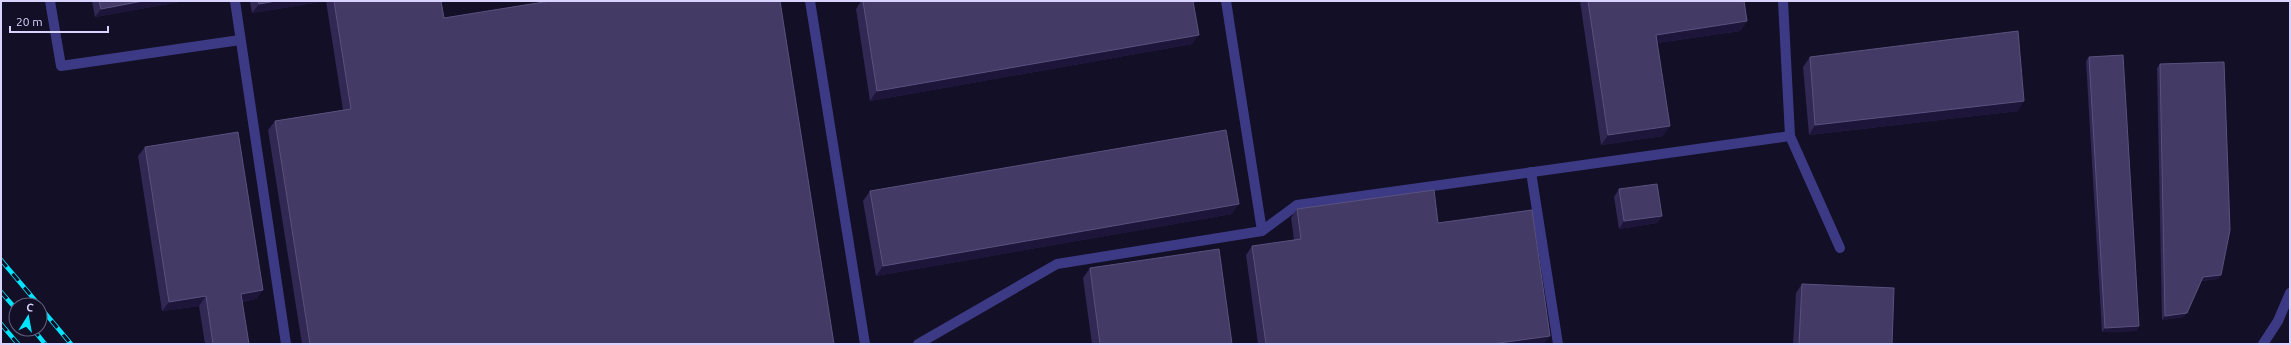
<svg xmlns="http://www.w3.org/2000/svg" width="2291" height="345" font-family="Ubuntu,sans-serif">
	<rect width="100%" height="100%" fill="#130f26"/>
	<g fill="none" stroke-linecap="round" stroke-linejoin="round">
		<g stroke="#3d3a85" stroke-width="10">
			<path d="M50,1L61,66L240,40"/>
			<path d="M235,1L286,344"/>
			<path d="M810,1L865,344"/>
			<path d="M1790,136L1840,248"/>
			<path d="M1531,172L1558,344"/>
			<path d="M1262,231L1297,205L1790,136L1783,1"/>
			<path d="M918,344L1057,264L1262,231L1226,1"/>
			<path d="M2263,344L2278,321L2290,293"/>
		</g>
		<defs>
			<g id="rail">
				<path d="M1,260L39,305"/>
				<path d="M1,292L16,309"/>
				<path d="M40,307L71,344"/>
				<path d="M1,324L18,344"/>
				<path d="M33,329L45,344"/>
			</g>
		</defs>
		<use href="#rail" stroke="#00e5ff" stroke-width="4.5"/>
		<use href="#rail" stroke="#130f26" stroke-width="3" stroke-dasharray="9" stroke-linecap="butt"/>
	</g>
	<g fill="#312854">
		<path d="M92,1H185L95,17Z"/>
		<path d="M250,1H441L444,18L834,344H302L268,130L275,121L343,110L326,1L252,13Z"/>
		<path d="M861,1H1193L1192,44L870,101L856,9Z"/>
		<path d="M1580,1H1744L1747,21L1740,31L1657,43L1663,136L1601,145Z"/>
		<path d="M1810,57L2018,111L1809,135L1803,67Z"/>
		<path d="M2089,57L2139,326L2136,331L2102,332L2086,61Z"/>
		<path d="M2160,64L2221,275L2218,279L2201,281L2184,317L2162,320L2157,68Z"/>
		<path d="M145,147L263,290L256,299L242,302L249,344H205L199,306L162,311L138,156Z"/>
		<path d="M1619,189L1662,216L1657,223L1619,229L1614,197Z"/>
		<path d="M870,191L1232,214L876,276L863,201Z"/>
		<path d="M1297,209L1438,223L1544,344H1258L1246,255L1252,246L1294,240L1291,218Z"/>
		<path d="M1090,268L1232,344H1092L1083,278Z"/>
		<path d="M1802,284L1892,344H1793L1796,293Z"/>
	</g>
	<g fill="#1d163a">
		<path d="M143,1H185L95,17L101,9Z"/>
		<path d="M276,1H326L252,13L259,4Z"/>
		<path d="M1747,21L1740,31L1649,44L1656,35Z"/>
		<path d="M1199,35L1192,44L870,101L877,91Z"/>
		<path d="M2024,101L2018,111L1809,135L1815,125Z"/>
		<path d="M1670,126L1663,136L1601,145L1608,135Z"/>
		<path d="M1239,204L1232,214L876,276L883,266Z"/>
		<path d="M1662,216L1657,223L1619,229L1624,221Z"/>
		<path d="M2221,275L2218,279L2200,281L2203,277Z"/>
		<path d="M263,290L256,299L234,303L241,294Z"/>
		<path d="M206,296L199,306L162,311L169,302Z"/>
		<path d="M2187,313L2184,317L2162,320L2165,316Z"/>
		<path d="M2139,326L2136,331L2102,332L2105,328Z"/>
		<path d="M1550,336L1544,344H1492Z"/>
	</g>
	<g fill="#433a66" stroke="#5a527e">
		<path d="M99,1H143L101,9Z"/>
		<path d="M258,1H276L259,4Z"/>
		<path d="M334,1H441L444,18L550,1H780L834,344H310L275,121L351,109Z"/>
		<path d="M863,1H1193L1199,35L877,91Z"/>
		<path d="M1588,1H1744L1747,21L1656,35L1670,126L1608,135Z"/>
		<path d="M2018,31L2024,101L1815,125L1810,57Z"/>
		<path d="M2123,55L2139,326L2105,328L2089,57Z"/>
		<path d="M2224,62L2230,230L2221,275L2203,277L2187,313L2165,316L2160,64Z"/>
		<path d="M1226,130L1239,204L883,266L870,191Z"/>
		<path d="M238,132L263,290L241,294L249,344H213L206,296L169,302L145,147Z"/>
		<path d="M1657,184L1662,216L1624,221L1619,189Z"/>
		<path d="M1434,190L1438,223L1532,210L1550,336L1492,344H1266L1252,246L1301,239L1297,209Z"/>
		<path d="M1219,249L1232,344H1100L1090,268Z"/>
		<path d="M1802,284L1894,288L1892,344H1799Z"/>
	</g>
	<rect width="2291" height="345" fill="none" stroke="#d9d4ff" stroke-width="4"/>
	<g transform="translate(28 317) rotate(11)"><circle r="19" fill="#130f26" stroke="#625e7d"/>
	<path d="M0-3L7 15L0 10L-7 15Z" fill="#00e5ff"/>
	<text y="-6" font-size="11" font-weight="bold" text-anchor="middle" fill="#d9d4ff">С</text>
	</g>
	<path d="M10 26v6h98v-6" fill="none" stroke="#d9d4ff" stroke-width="2"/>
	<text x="16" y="26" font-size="12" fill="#d9d4ff" stroke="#130f26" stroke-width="3" paint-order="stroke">20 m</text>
</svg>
